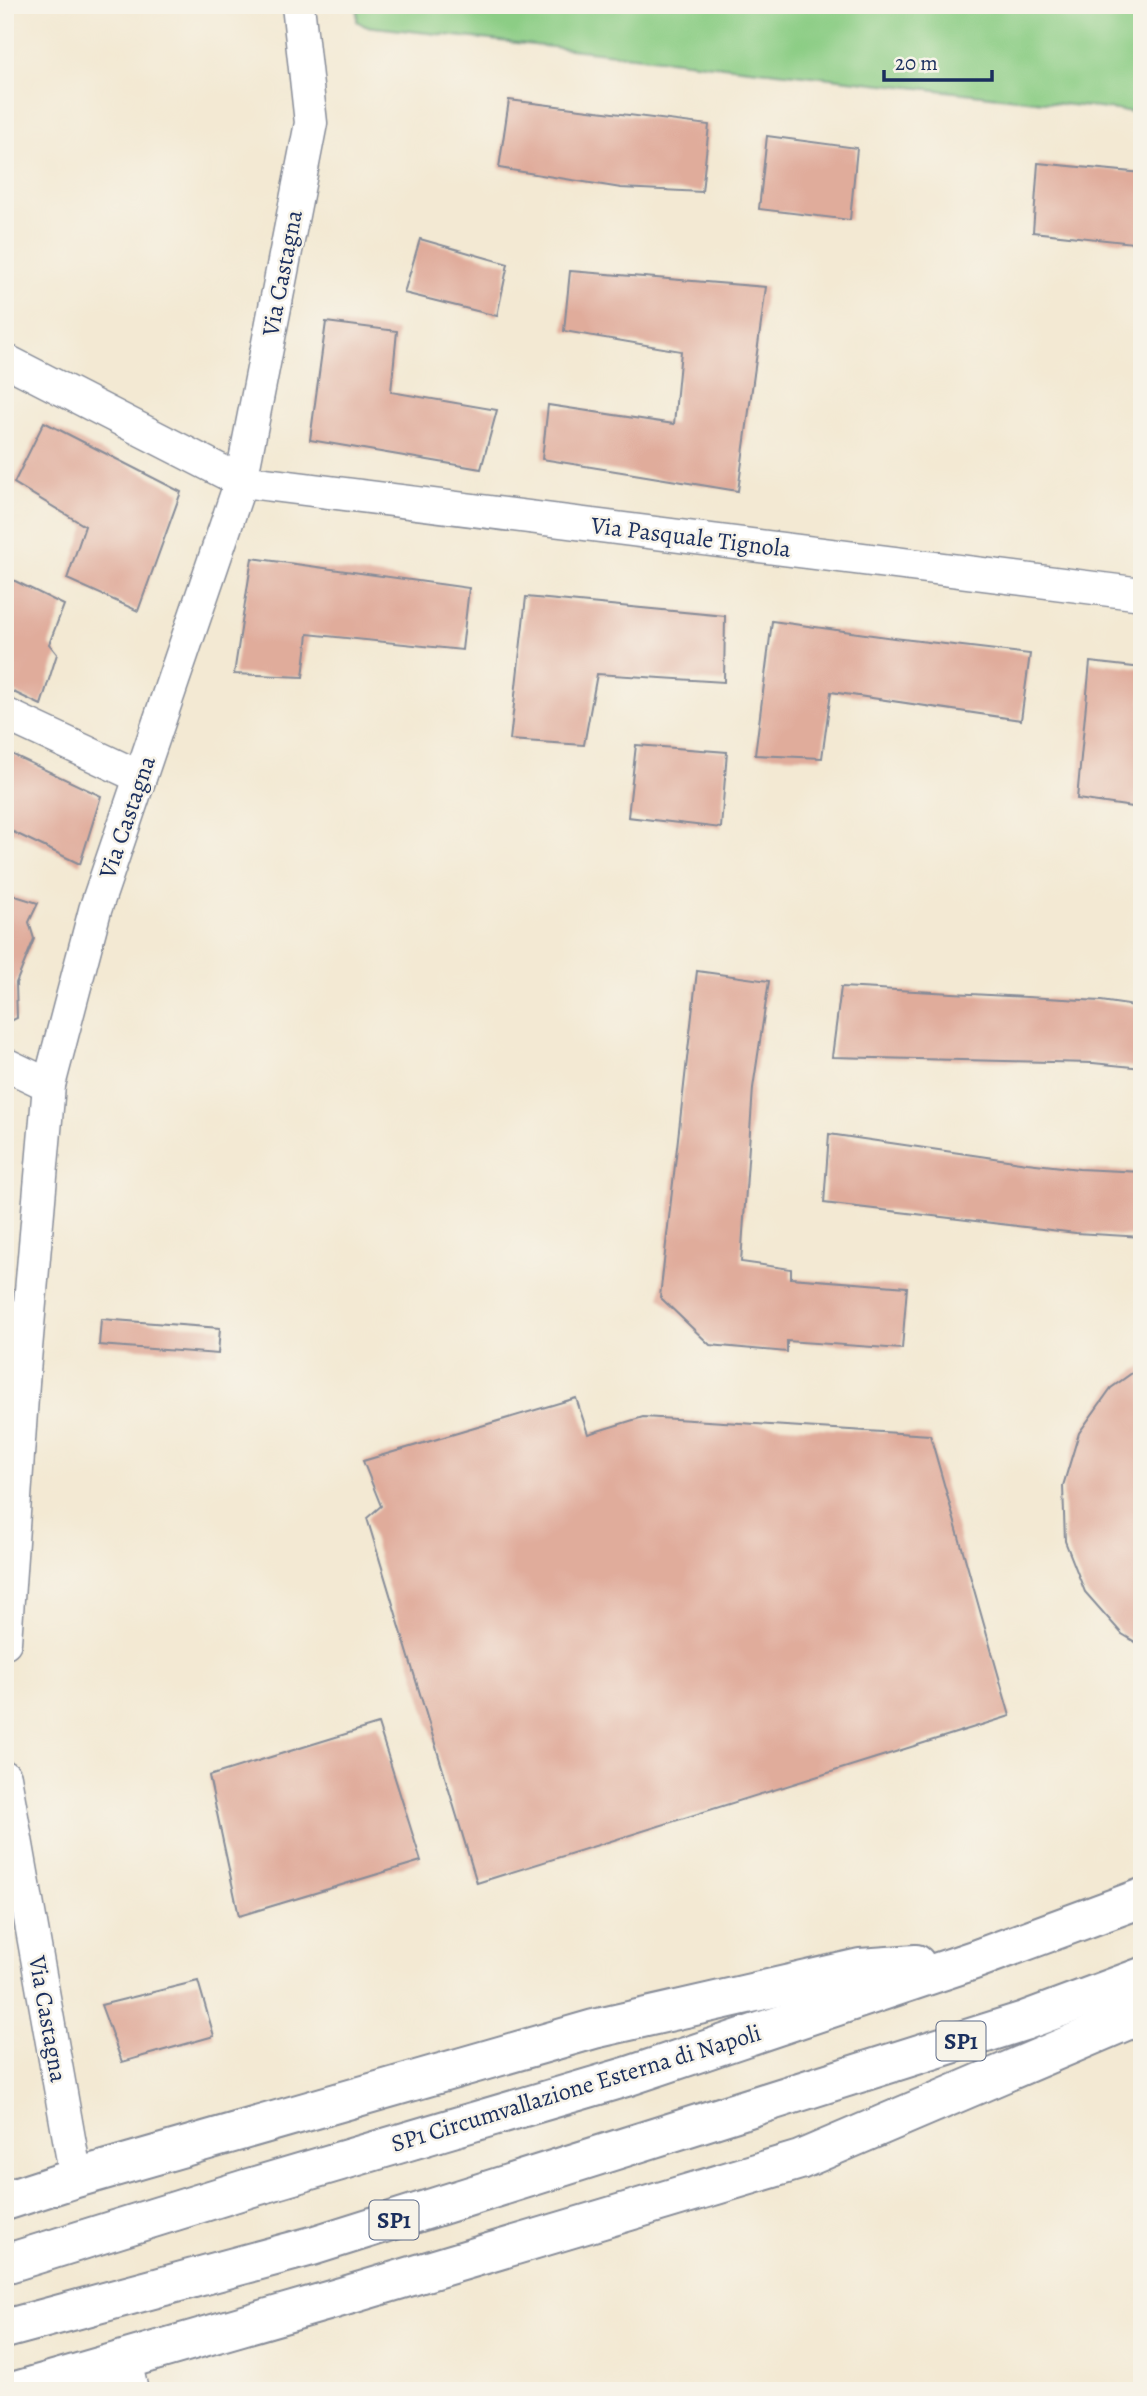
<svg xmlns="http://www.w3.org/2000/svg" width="1147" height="2396" font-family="Alegreya,serif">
	<rect width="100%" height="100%" fill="#f7f3e8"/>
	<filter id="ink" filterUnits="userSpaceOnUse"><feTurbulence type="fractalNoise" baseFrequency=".0143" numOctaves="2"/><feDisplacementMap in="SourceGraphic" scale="14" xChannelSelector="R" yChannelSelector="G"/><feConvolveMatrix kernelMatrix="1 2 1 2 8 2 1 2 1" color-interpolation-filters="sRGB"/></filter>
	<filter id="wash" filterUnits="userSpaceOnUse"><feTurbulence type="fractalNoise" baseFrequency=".00686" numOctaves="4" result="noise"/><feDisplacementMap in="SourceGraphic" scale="28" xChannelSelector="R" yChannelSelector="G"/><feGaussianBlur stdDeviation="1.57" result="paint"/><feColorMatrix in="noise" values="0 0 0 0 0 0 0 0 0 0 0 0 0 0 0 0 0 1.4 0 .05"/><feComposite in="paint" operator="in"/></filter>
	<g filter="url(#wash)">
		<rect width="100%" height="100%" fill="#f3e9d3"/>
		<path fill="#8ccd85" stroke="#547e72" stroke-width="2" d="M358,5H1142V113L365,26L357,21Z"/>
		<g id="blocks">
			<g fill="#e0ac9b">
				<path d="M509,100L709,125L702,192L621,188L499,168Z"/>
				<path d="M767,136L857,148L850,220L759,209Z"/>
				<path d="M1038,163L1142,173V244L1033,232Z"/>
				<path d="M420,239L508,264L497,316L404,293Z"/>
				<path d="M570,271L766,287L738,491L542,459L548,405L674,424L681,351L564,331Z"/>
				<path d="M326,322L397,331L391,392L497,410L481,469L310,440Z"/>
				<path d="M44,422L181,492L138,611L67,579L85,526L14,483Z"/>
				<path d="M252,558L469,588L462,650L308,634L303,677L234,674Z"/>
				<path d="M13,580L64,605L49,644L57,654L41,705L5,688V597Z"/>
				<path d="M526,597L725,616L724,682L597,674L584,745L510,740Z"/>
				<path d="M772,621L894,638L1030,654L1021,720L831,692L822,758L755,755Z"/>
				<path d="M1090,662L1142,668L1140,808L1077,799Z"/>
				<path d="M636,745L727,752L721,828L628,817Z"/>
				<path d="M5,751L101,796L80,864L5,828Z"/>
				<path d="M9,894L38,903L29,922L34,939L16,983L17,1018L5,1024V901Z"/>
				<path d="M697,971L769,981L753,1088L741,1262L791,1269V1278L907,1287L902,1349L787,1341V1352L710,1345L660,1297Z"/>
				<path d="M841,987L1101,1001L1142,1007V1068L1093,1063L832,1057Z"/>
				<path d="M829,1134L1027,1163L1079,1169L1142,1172V1237L1076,1233L824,1203Z"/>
				<path d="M101,1319L220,1328L218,1354L99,1345Z"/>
				<path d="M1142,1366V1646L1122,1634L1085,1592L1065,1541L1063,1486L1079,1433L1111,1388Z"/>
				<path d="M576,1398L588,1434L643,1417L930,1435L1010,1716L477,1883L367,1518L381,1506L363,1461Z"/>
				<path d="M378,1724L421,1861L239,1916L209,1776Z"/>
				<path d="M198,1981L214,2036L122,2062L101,2005Z"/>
			</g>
		</g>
	</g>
	<g filter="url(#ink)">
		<use href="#blocks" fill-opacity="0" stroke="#878c98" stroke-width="2"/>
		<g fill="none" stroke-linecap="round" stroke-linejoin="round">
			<defs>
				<g id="street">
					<path d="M5,360L241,481L1142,594"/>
					<path d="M5,714L140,777"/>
					<path d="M5,1064L49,1085"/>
					<path d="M5,1642L23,1383L49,1085L95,910L241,481L311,123L298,5"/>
					<path d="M5,1777L76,2178"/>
					<path d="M125,2360L132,2391"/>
				</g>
				<g id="highway">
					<path d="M5,2201L76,2178L594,2029L860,1968L916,1964"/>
					<path d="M5,2264L249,2188L629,2076L974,1960L1142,1898"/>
					<path d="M5,2329L312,2246L1024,2021L1142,1977"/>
					<path d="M16,2391L338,2298L800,2160L1142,2014"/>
				</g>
			</defs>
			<use href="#street" stroke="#878c98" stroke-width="35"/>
			<use href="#highway" stroke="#878c98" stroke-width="42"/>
			<use href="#street" stroke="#fff" stroke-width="32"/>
			<use href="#highway" stroke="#fff" stroke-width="38"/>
		</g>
	</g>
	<g text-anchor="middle" stroke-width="5" stroke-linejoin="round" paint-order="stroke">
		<g fill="#f7f3e8" stroke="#5d6a87" stroke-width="2">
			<rect x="936.5" y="2021.5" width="49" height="39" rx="5"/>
			<rect x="369.5" y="2200.5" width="49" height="39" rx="5"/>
		</g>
		<g font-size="23" font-weight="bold" fill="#1b2f5e">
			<text x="961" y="2049">SP1</text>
			<text x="394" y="2228">SP1</text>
		</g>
		<g font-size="24" fill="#1b2f5e" stroke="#f7f3e8">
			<text transform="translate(282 273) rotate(-79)" y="8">Via Castagna</text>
			<text transform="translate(691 537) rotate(7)" y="8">Via Pasquale Tignola</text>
			<text transform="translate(127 817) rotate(-71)" y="8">Via Castagna</text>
			<text transform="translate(48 2019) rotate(80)" y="8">Via Castagna</text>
			<text transform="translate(576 2088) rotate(-17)" y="8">SP1 Circumvallazione Esterna di Napoli</text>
		</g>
	</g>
	<rect width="1147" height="2396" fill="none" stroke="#f7f3e8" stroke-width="28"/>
	<path d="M884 70v10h108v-10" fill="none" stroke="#1b2f5e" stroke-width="3.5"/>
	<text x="895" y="70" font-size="21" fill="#1b2f5e" stroke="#f7f3e8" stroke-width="5" paint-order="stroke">20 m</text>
</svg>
